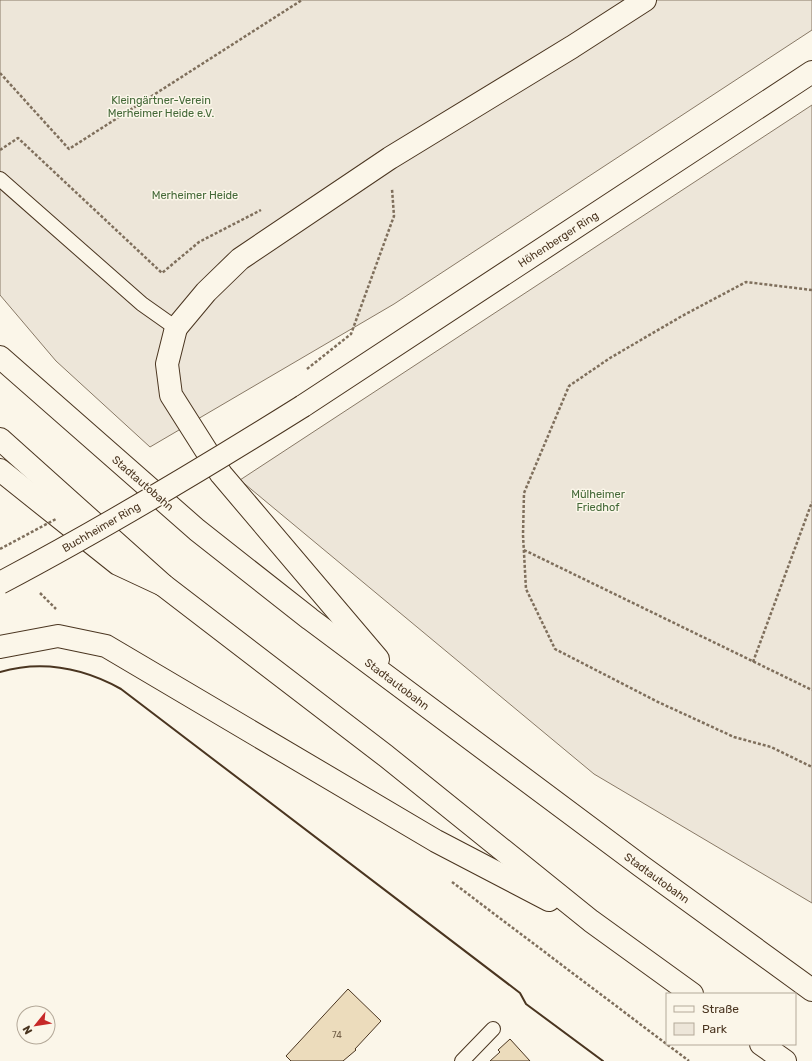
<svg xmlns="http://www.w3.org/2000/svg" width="812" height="1061" font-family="Rubik,sans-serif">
	<rect width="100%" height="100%" fill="#fbf6e9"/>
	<g fill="#ede6d9" stroke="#887966">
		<path d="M0,0H812V30L394,304L150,447L56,361L0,295Z"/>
		<path d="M812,105V903L594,774L240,480Z"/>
	</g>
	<g fill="#ecdcbc" stroke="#4a3520">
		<path d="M348,989L381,1021L355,1049L356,1050L343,1061H291L286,1056Z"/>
		<path d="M510,1039L530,1061H490L500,1052L498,1050Z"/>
	</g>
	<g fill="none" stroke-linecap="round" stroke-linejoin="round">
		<defs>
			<g id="service">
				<path d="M0,179L142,304L176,328"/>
				<path d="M462,1061L493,1029"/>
			</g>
			<path id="minor" d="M176,328L206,292L240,259L390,158L572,47L645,0"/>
			<path id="tertiary" d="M303,406L812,72"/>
			<g id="trunk">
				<path d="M176,328L167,364L171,395L221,474L378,659"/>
				<path d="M0,357L197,530L310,619L641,866L812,990"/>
				<path d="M0,439L163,585L386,756L591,921L692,994"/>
				<path d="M0,647L58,636L106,646L436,841L549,900"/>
				<path d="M761,1044L785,1061"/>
			</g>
			<path id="motorway" d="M0,470L118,564L163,585"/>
		</defs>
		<use href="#service" stroke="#4a3520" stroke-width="16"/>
		<use href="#minor" stroke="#4a3520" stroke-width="24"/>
		<use href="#tertiary" stroke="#4a3520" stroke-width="24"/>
		<use href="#trunk" stroke="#4a3520" stroke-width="24"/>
		<use href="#motorway" stroke="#4a3520" stroke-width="24"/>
		<g stroke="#7f6f5c" stroke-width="2.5" stroke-dasharray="3 2" stroke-linecap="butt">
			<path d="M0,73L69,149L302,0"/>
			<path d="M0,150L18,138L162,273L199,242L261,210"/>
			<path d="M812,290L746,282L682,316L610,358L569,386L524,493L523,535L526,589L555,649L658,702L734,737L771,747L812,767"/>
			<path d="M307,369L351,334L394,216L392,189"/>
			<path d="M524,550L812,690"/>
			<path d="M40,593L56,609"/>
			<path d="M753,662L812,502"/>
			<path d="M452,882L689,1061"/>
		</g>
		<use href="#service" stroke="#fbf6e9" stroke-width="14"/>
		<use href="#minor" stroke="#fbf6e9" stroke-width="22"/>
		<use href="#tertiary" stroke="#fbf6e9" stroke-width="22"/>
		<use href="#trunk" stroke="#fbf6e9" stroke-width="22"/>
		<use href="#motorway" stroke="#fbf6e9" stroke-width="22"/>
		<defs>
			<path id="tertiary-bridge" d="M0,583C104,528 204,468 303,406"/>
		</defs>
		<use href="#tertiary-bridge" stroke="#4a3520" stroke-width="24" stroke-linecap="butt"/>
		<path stroke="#7f6f5c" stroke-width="2.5" stroke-dasharray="3 2" stroke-linecap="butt" d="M0,549L56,519"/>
		<use href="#tertiary-bridge" stroke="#fbf6e9" stroke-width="22"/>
		<path stroke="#4a3520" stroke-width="2" d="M0,672C42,660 83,668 121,689L520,993L526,1004L603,1061"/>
	</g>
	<g text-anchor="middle" stroke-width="3" stroke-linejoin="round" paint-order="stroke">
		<g font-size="9" fill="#725f47">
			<text x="337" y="1038">74</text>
		</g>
		<g font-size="11" fill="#436837" stroke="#fbf6e9">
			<text x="161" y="104">Kleingärtner-Verein<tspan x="161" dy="13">Merheimer Heide e.V.</tspan></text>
			<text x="195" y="199">Merheimer Heide</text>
			<text x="598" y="498">Mülheimer<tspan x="598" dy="13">Friedhof</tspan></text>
		</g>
		<g font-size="11" fill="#4a3520" stroke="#fbf6e9">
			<text transform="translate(558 239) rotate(-33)" y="4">Höhenberger Ring</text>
			<text transform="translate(143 483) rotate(41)" y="4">Stadtautobahn</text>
			<text transform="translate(101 527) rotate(-30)" y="4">Buchheimer Ring</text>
			<text transform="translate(397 684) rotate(37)" y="4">Stadtautobahn</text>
			<text transform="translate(657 878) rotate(36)" y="4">Stadtautobahn</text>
		</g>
	</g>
	<rect x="666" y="993" width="130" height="52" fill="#fbf6e9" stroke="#b4a999"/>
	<rect x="674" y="1006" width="20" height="6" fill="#fbf6e9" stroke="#b4a999"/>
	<text x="702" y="1013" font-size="12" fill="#4a3520">Straße</text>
	<rect x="674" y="1023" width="20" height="12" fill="#ede6d9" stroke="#b4a999"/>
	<text x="702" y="1033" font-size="12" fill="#4a3520">Park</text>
	<g transform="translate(36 1025) rotate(240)"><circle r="19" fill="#fbf6e9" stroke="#b4a999"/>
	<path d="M0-3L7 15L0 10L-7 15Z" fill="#c62828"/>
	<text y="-6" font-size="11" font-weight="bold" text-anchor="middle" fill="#4a3520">N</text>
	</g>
</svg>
